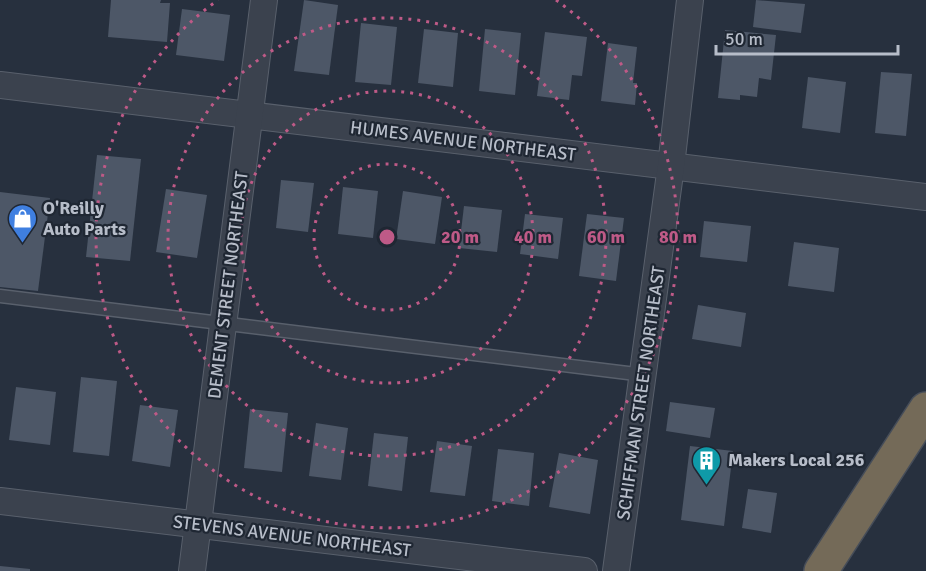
<svg xmlns="http://www.w3.org/2000/svg" width="926" height="571" font-family="Signika,sans-serif">
	<rect width="100%" height="100%" fill="#27303e"/>
	<g fill="#4d5767">
		<path d="M111,0H161L160,3H170L167,42L108,37Z"/>
		<path d="M304,0L338,5L329,75L294,71Z"/>
		<path d="M756,0L805,4L801,33L753,27Z"/>
		<path d="M182,9L230,15L224,61L176,55Z"/>
		<path d="M361,23L397,27L391,85L355,82Z"/>
		<path d="M424,29L458,33L453,87L418,83Z"/>
		<path d="M485,29L521,33L515,95L479,91Z"/>
		<path d="M725,30L776,35L771,80L759,78L757,97L740,95V100L718,98Z"/>
		<path d="M545,32L587,37L582,76L572,75L569,100L537,96Z"/>
		<path d="M608,43L637,47L633,83H637L635,105L601,101Z"/>
		<path d="M881,72L912,74L906,136L875,133Z"/>
		<path d="M808,77L846,82L840,133L802,128Z"/>
		<path d="M97,155L141,159L130,261L86,257Z"/>
		<path d="M281,180L314,183L308,232L276,228Z"/>
		<path d="M343,187L378,191L373,238L338,234Z"/>
		<path d="M166,189L207,195L197,258L156,252Z"/>
		<path d="M403,191L442,197L435,244L396,239Z"/>
		<path d="M0,192L50,198L38,291L0,287Z"/>
		<path d="M464,206L502,210L497,252L459,248Z"/>
		<path d="M525,214L563,218L558,259L520,254Z"/>
		<path d="M587,214L624,218L616,281L579,276Z"/>
		<path d="M704,221L751,226L747,262L700,257Z"/>
		<path d="M794,242L839,248L834,292L788,286Z"/>
		<path d="M698,305L746,313L741,347L692,339Z"/>
		<path d="M81,377L117,381L109,456L73,452Z"/>
		<path d="M16,387L56,392L50,445L9,440Z"/>
		<path d="M670,402L715,408L710,438L666,431Z"/>
		<path d="M140,405L178,410L170,467L132,461Z"/>
		<path d="M250,409L288,413L282,472L244,468Z"/>
		<path d="M316,423L348,428L341,480L309,476Z"/>
		<path d="M374,433L408,437L402,491L368,486Z"/>
		<path d="M437,441L472,446L465,496L430,492Z"/>
		<path d="M690,446L733,451L724,526L681,520Z"/>
		<path d="M498,449L534,453L529,506L492,501Z"/>
		<path d="M559,453L598,460L590,514L549,507Z"/>
		<path d="M748,489L777,493L771,533L742,528Z"/>
		<path d="M0,566L30,569V571H0Z"/>
	</g>
	<g fill="none" stroke-linecap="round" stroke-linejoin="round">
		<defs>
			<path id="lane" d="M0,296L644,375"/>
			<g id="street">
				<path d="M0,85L926,197"/>
				<path d="M0,501L584,571"/>
				<path d="M192,571L264,0"/>
				<path d="M616,571L671,166L690,0"/>
			</g>
			<path id="highway" d="M821,571L926,409"/>
		</defs>
		<use href="#lane" stroke="#59606c" stroke-width="15"/>
		<use href="#street" stroke="#59606c" stroke-width="28"/>
		<use href="#highway" stroke="#464d59" stroke-width="36"/>
		<use href="#lane" stroke="#3b424e" stroke-width="12"/>
		<use href="#street" stroke="#3b424e" stroke-width="26"/>
		<use href="#highway" stroke="#746a58" stroke-width="33"/>
	</g>
	<g fill="none" stroke="#be5a87" stroke-width="3" stroke-dasharray="3 6">
		<circle cx="387" cy="237" r="73"/>
		<circle cx="387" cy="237" r="146"/>
		<circle cx="387" cy="237" r="219"/>
		<path d="M556 0A291 291 0 1 1 218 0"/>
	</g>
	<defs>
		<symbol id="shop-pin" viewBox="-11 -11 22 30"><path d="M0 17L-7.5 6A9.5 9.5 0 1 1 7.5 6Z" fill="#3f7fe0" stroke="#1f2733"/><path d="M-5-2.5h2.3a2.7 3.5 0 0 1 5.4 0H5L5.5 6h-11ZM-1.5-2.5h3a1.5 2.3 0 0 0-3 0Z" fill="#fff"/></symbol>
		<symbol id="building-pin" viewBox="-11 -11 22 30"><path d="M0 17L-7.5 6A9.5 9.5 0 1 1 7.5 6Z" fill="#0f9aa8" stroke="#1f2733"/><path d="M-4-6H4V6H1V3H-1V6H-4ZM-2.5-4.3h1.7v1.8h-1.7ZM.8-4.3h1.7v1.8H.8ZM-2.5-1h1.7V.8h-1.7ZM.8-1h1.7V.8H.8Z" fill="#fff"/></symbol>
	</defs>
	<g fill-rule="evenodd">
		<use href="#shop-pin" x="6" y="202" width="33" height="45"/>
		<use href="#building-pin" x="690" y="444" width="33" height="45"/>
	</g>
	<g text-anchor="middle" stroke-width="4.5" stroke-linejoin="round" paint-order="stroke">
		<g font-size="18" fill="#b7bdc9" stroke="#1f2733">
			<text transform="translate(463 141) rotate(7)" y="6">HUMES AVENUE NORTHEAST</text>
			<text transform="translate(228 285) rotate(-83)" y="6">DEMENT STREET NORTHEAST</text>
			<text transform="translate(641 393) rotate(-82)" y="6">SCHIFFMAN STREET NORTHEAST</text>
			<text transform="translate(292 536) rotate(7)" y="6">STEVENS AVENUE NORTHEAST</text>
		</g>
		<g font-size="18" font-weight="bold" fill="#b7bdc9" stroke="#1f2733" text-anchor="start">
			<text x="43" y="214">O'Reilly<tspan x="43" dy="21">Auto Parts</tspan></text>
			<text x="728" y="466">Makers Local 256</text>
		</g>
	</g>
	<circle cx="387" cy="237" r="9" fill="#be5a87" stroke="#1f2733" stroke-width="3"/>
	<g font-size="18" text-anchor="middle" font-weight="bold" fill="#be5a87" stroke="#1f2733" stroke-width="4.5" stroke-linejoin="round" paint-order="stroke">
		<text x="460" y="243">20 m</text>
		<text x="533" y="243">40 m</text>
		<text x="606" y="243">60 m</text>
		<text x="678" y="243">80 m</text>
	</g>
	<path d="M716 45v9h182v-9" fill="none" stroke="#b7bdc9" stroke-width="3"/>
	<text x="725" y="45" font-size="18" fill="#b7bdc9" stroke="#1f2733" stroke-width="4.5" paint-order="stroke">50 m</text>
</svg>
